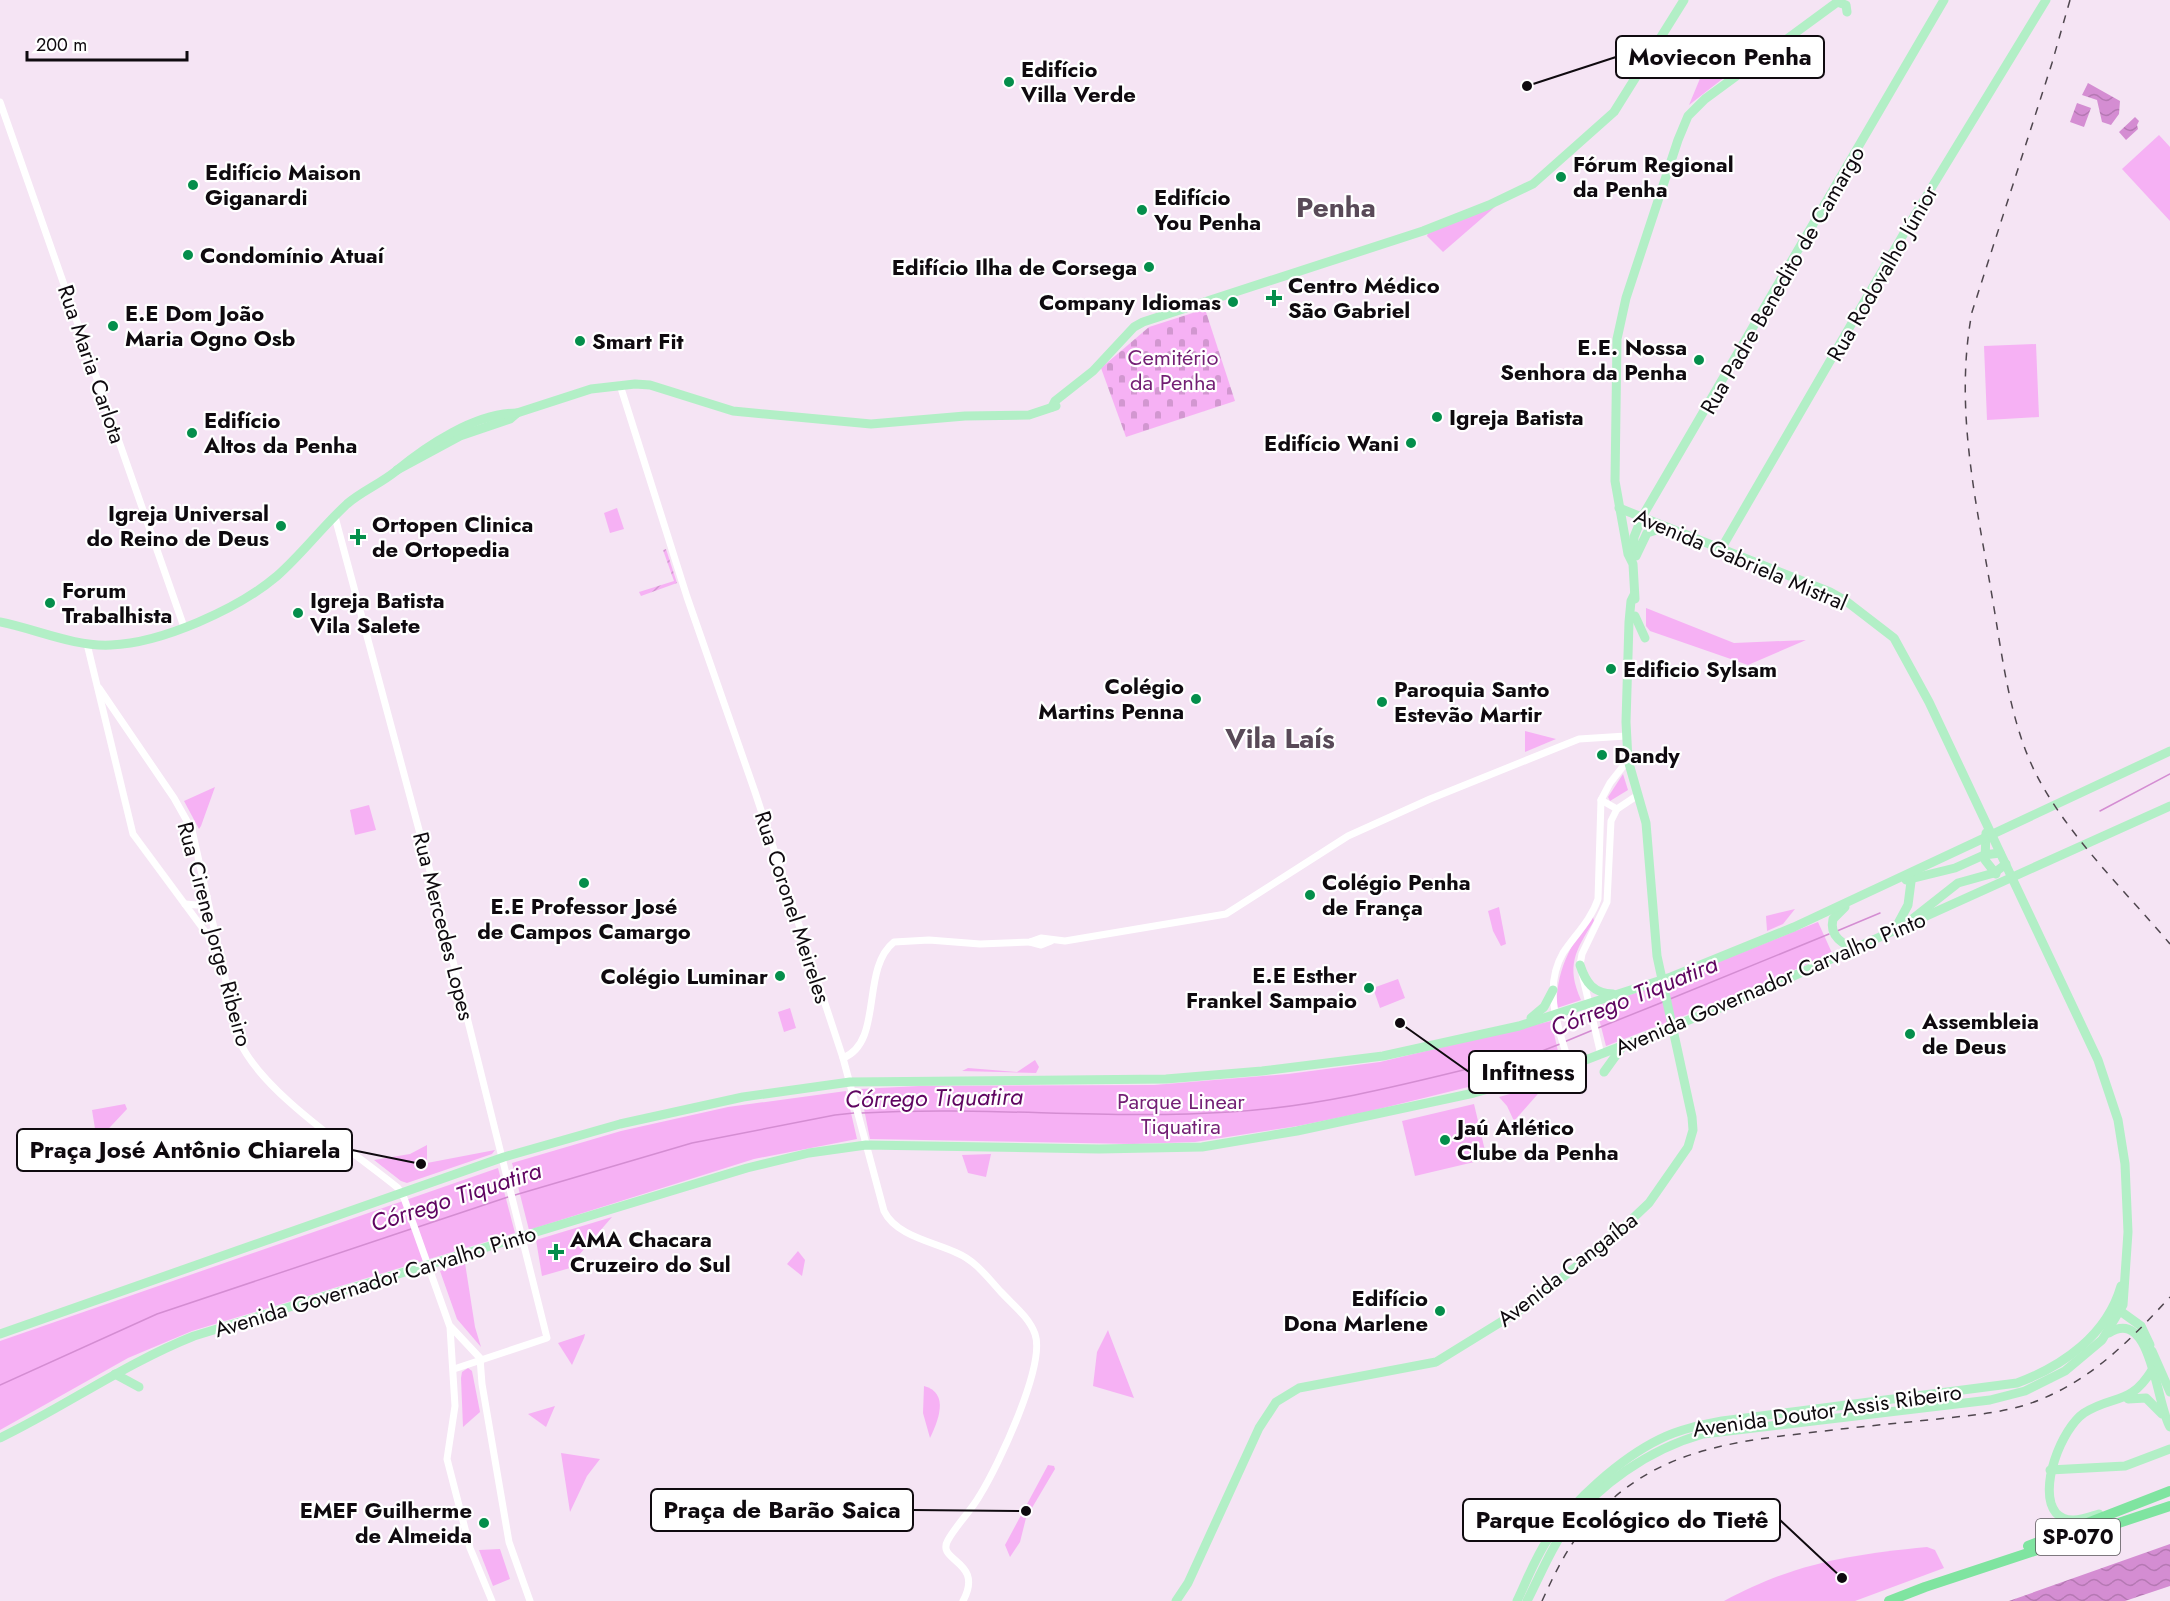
<svg xmlns="http://www.w3.org/2000/svg" width="2170" height="1601" font-family="Jost,sans-serif">
	<defs>
		<pattern id="cemetery-stones" width="16" height="16" patternUnits="userSpaceOnUse" patternTransform="scale(1.5)"><rect width="16" height="16" fill="#f6b1f4"/><path d="M2 7V4a2 2 0 0 1 4 0v3zM10 15v-3a2 2 0 0 1 4 0v3z" fill="#d297d0"/></pattern>
		<pattern id="garden-furrows" width="10" height="10" patternUnits="userSpaceOnUse" patternTransform="scale(1.5)"><rect width="10" height="10" fill="#f6b1f4"/><path d="M-1 1l2-2M0 10L10 0M9 11l2-2" fill="none" stroke="#d297d0"/></pattern>
		<pattern id="water-waves" width="16" height="10" patternUnits="userSpaceOnUse" patternTransform="scale(1.5)"><rect width="16" height="10" fill="#d48dd2"/><path d="M0 5q4-4 8 0t8 0" fill="none" stroke="#b578b3"/></pattern>
	</defs>
	<rect width="100%" height="100%" fill="#f5e4f4"/>
	<g fill="#f6b1f4">
		<path d="M1706,64L1730,73L1689,105Z"/>
		<path d="M2159,135L2170,147V221L2122,169Z"/>
		<path d="M1496,206L1443,252L1427,236L1428,233Z"/>
		<path d="M2036,344L2039,417L1987,420L1984,346Z"/>
		<path d="M617,508L624,529L610,533L604,513Z"/>
		<path d="M1646,608L1734,643L1806,640L1748,665L1650,631L1646,626Z"/>
		<path d="M1525,731L1556,739L1525,752Z"/>
		<path d="M1623,774L1628,790L1610,801L1608,797Z"/>
		<path d="M215,787L201,826L199,829L184,801Z"/>
		<path d="M369,805L376,830L355,835L350,810Z"/>
		<path d="M1499,907L1506,944L1501,946L1493,931L1488,911Z"/>
		<path d="M1795,909L1783,924L1767,931L1766,916Z"/>
		<path d="M1593,917L1594,921C1575,951 1566,966 1581,1000L1557,1008C1555,975 1570,942 1593,917Z"/>
		<path d="M1818,922L1832,953L1750,990L1606,1046L1596,1007L1686,975Z"/>
		<path d="M1398,979L1405,998L1380,1008L1373,988Z"/>
		<path d="M790,1008L796,1028L784,1032L778,1012Z"/>
		<path d="M1551,1021L1561,1064L1371,1111L1298,1126L1195,1142L1133,1144L870,1139L860,1089L919,1086L1154,1085L1288,1074L1380,1062Z"/>
		<path d="M1035,1060L1039,1067L1036,1073L962,1071L968,1068L1017,1072Z"/>
		<path d="M1546,1084L1544,1087L1514,1121L1507,1106L1499,1097Z"/>
		<path d="M846,1091L857,1139L754,1159L529,1230L512,1163L621,1131L728,1107Z"/>
		<path d="M125,1104L127,1109L97,1141L92,1110Z"/>
		<path d="M1474,1104L1487,1159L1415,1176L1402,1121Z"/>
		<path d="M427,1145V1163L495,1150L492,1154L407,1183L401,1181L374,1160L410,1154Z"/>
		<path d="M991,1154L986,1177L968,1173L962,1155Z"/>
		<path d="M498,1168L515,1233L192,1331L128,1358L0,1430V1341Z"/>
		<path d="M612,1217L579,1255L577,1266L542,1276L536,1240Z"/>
		<path d="M798,1251L805,1260L802,1276L787,1264Z"/>
		<path d="M465,1263L475,1327L481,1347L457,1319L440,1271Z"/>
		<path d="M1108,1330L1109,1333L1134,1398L1093,1386L1097,1352Z"/>
		<path d="M585,1334L584,1338L572,1365L558,1343Z"/>
		<path d="M468,1368L472,1371L480,1412L463,1427L461,1378L462,1372Z"/>
		<path d="M924,1386C950,1393 938,1421 930,1438L923,1413Z"/>
		<path d="M555,1406L546,1427L528,1414Z"/>
		<path d="M561,1453L600,1459L587,1476L570,1512Z"/>
		<path d="M1048,1465L1054,1466L1055,1469L1026,1518L1020,1542L1010,1557L1005,1545Z"/>
		<path d="M1927,1547L1935,1550L1944,1568L1855,1601H1724C1795,1563 1848,1555 1927,1547Z"/>
		<path d="M500,1549L510,1579L493,1586L479,1550Z"/>
	</g>
	<path fill="url(#cemetery-stones)" d="M1205,309L1235,401L1126,437L1101,368L1149,327Z"/>
	<path fill="url(#garden-furrows)" d="M666,549L677,583L641,596L639,592L674,581L663,550Z"/>
	<g fill="url(#water-waves)">
		<path d="M2088,83L2120,101L2119,114L2111,125L2102,122L2097,100L2082,95Z"/>
		<path d="M2077,103L2091,108L2084,127L2070,122Z"/>
		<path d="M2135,117L2139,121L2137,125L2138,129L2126,140L2119,132Z"/>
		<path d="M2170,1544V1586L2125,1601H2009Z"/>
	</g>
	<g fill="none" stroke-linecap="round" stroke-linejoin="round">
		<g stroke="#d48dd2" stroke-width="1.5">
			<path d="M2100,811L2170,774"/>
			<path d="M1837,931L1880,913"/>
			<path d="M1670,999L1829,934"/>
			<path d="M1598,1028L1663,1002"/>
			<path d="M1564,1042L1593,1030"/>
			<path d="M862,1113C984,1106 1107,1120 1230,1112C1335,1106 1439,1075 1542,1051L1560,1044"/>
			<path d="M515,1195L692,1143L835,1115L854,1113"/>
			<path d="M418,1227L508,1197"/>
			<path d="M0,1385L157,1314L411,1229"/>
		</g>
		<g stroke="#fff" stroke-width="7">
			<path d="M0,102L184,627"/>
			<path d="M620,385L687,597L755,792L843,1058L884,1211C896,1236 934,1242 957,1253C976,1261 988,1278 1001,1292C1013,1305 1029,1317 1035,1334C1046,1365 998,1466 980,1495C971,1511 957,1524 948,1540C935,1562 985,1560 963,1601"/>
			<path d="M335,517L437,897L547,1338L454,1369"/>
			<path d="M87,644L133,834L218,949"/>
			<path d="M99,688L174,798L192,830L239,1040C261,1092 353,1151 398,1188L404,1198L450,1327L455,1406L447,1459L470,1548L492,1601"/>
			<path d="M1601,800L1617,809"/>
			<path d="M185,904L197,905L207,896"/>
			<path d="M1030,942L1041,945L1051,941"/>
			<path d="M1601,1055L1580,965L1582,954L1607,902L1611,821L1617,809L1638,795"/>
			<path d="M843,1058C884,1042 860,969 894,942L929,940L980,944L1030,942L1041,938L1065,941L1226,914L1348,836L1430,799L1579,739L1626,736"/>
			<path d="M1570,1066C1559,1030 1542,989 1563,953C1575,935 1591,920 1598,899L1601,800L1610,783L1628,760"/>
			<path d="M451,1327L480,1358L482,1384L509,1542L530,1601"/>
		</g>
		<g stroke="#b2efc6" stroke-width="9">
			<path d="M1837,2L1846,5L1847,12"/>
			<path d="M1052,407L1055,401L1093,371L1134,327L1143,322L1423,231L1489,205L1533,184L1614,112L1684,0"/>
			<path d="M397,470L460,436L510,419L517,413L591,389L635,384L650,385L733,411L871,424L965,416L1029,415L1056,406"/>
			<path d="M1721,549L1910,223L2046,0"/>
			<path d="M1633,556L1634,537L1642,517L1944,0"/>
			<path d="M1636,556L1647,533L1666,527"/>
			<path d="M1635,599L1633,564L1628,554L1615,481L1617,339L1626,298L1678,140L1688,116L1705,99L1840,0"/>
			<path d="M1635,616L1645,638"/>
			<path d="M0,622C36,629 74,647 111,645C162,643 238,609 277,576C302,554 322,527 347,504C362,491 380,484 396,471C426,446 475,413 517,413"/>
			<path d="M1986,833L1985,860L1996,874"/>
			<path d="M1906,880L1955,868L1984,855L2000,853"/>
			<path d="M1845,907L1833,919C1829,936 1843,946 1858,948"/>
			<path d="M1911,920L1958,883L1994,873L2006,864"/>
			<path d="M1894,931L1908,905L1912,874"/>
			<path d="M1580,965C1586,983 1593,993 1613,994"/>
			<path d="M1531,1018L1544,1007L1553,990"/>
			<path d="M1604,1072L1622,1047"/>
			<path d="M2116,1308L2141,1326L2150,1345"/>
			<path d="M2109,1333C2152,1306 2156,1404 2170,1427"/>
			<path d="M0,1334L504,1157L620,1124L743,1097L850,1082L1166,1079L1262,1071L1383,1056L1519,1026L1671,977L1794,927L2170,751"/>
			<path d="M2152,1351L2170,1392"/>
			<path d="M115,1374L139,1387"/>
			<path d="M2128,1399L2146,1398L2162,1414"/>
			<path d="M0,1438C66,1406 126,1363 194,1336L747,1168L809,1153L866,1145L1099,1149L1202,1147L1297,1131L1474,1093L1570,1066L1738,1001L2170,806"/>
			<path d="M2050,1470L2125,1466L2170,1449"/>
			<path d="M2099,1514C2085,1518 2068,1526 2056,1513C2037,1490 2062,1428 2084,1413C2114,1394 2130,1406 2152,1370"/>
			<path d="M1176,1601L1188,1583L1259,1428L1276,1402L1299,1388L1436,1362L1525,1307L1610,1240L1649,1203L1688,1147L1693,1130L1692,1117L1657,956L1646,823L1628,760L1626,722L1629,622L1631,601L1634,595"/>
			<path d="M1517,1601C1527,1580 1535,1558 1548,1539C1571,1502 1621,1458 1660,1439C1680,1429 1701,1425 1722,1421L2017,1383C2063,1366 2107,1335 2121,1286"/>
			<path d="M1527,1601C1539,1578 1549,1553 1563,1532C1596,1485 1650,1449 1703,1434L1990,1400L2025,1391L2065,1371L2102,1340L2123,1305L2128,1232L2125,1164L2118,1120L2098,1060L1929,702L1894,638L1846,601L1830,592L1619,508"/>
		</g>
		<g stroke="#7fe4a0" stroke-width="10">
			<path d="M2028,1546L2170,1491"/>
			<path d="M1889,1601L1925,1587L2170,1506"/>
		</g>
		<g stroke="#4f464e" stroke-width="1.5" stroke-dasharray="8 8" stroke-linecap="butt">
			<path d="M2070,0L2052,63L1972,312C1954,408 1976,501 1992,596C2002,654 2009,719 2035,772C2066,834 2126,892 2170,944"/>
			<path d="M1542,1601C1554,1575 1566,1549 1585,1527C1646,1454 1719,1443 1807,1433C1848,1428 1888,1424 1929,1420C1968,1415 2008,1414 2044,1398C2096,1376 2133,1337 2170,1297"/>
		</g>
	</g>
	<g fill="#048e4b" stroke="#fff" stroke-width="2">
		<circle cx="1009" cy="82" r="6"/>
		<circle cx="1561" cy="177" r="6"/>
		<circle cx="193" cy="185" r="6"/>
		<circle cx="1142" cy="210" r="6"/>
		<circle cx="188" cy="255" r="6"/>
		<circle cx="1149" cy="267" r="6"/>
		<path d="M1271 289h6v6h6v6h-6v6h-6v-6h-6v-6h6z"/>
		<circle cx="1233" cy="302" r="6"/>
		<circle cx="113" cy="326" r="6"/>
		<circle cx="580" cy="341" r="6"/>
		<circle cx="1699" cy="360" r="6"/>
		<circle cx="1437" cy="417" r="6"/>
		<circle cx="192" cy="433" r="6"/>
		<circle cx="1411" cy="443" r="6"/>
		<circle cx="281" cy="526" r="6"/>
		<path d="M355 528h6v6h6v6h-6v6h-6v-6h-6v-6h6z"/>
		<circle cx="50" cy="603" r="6"/>
		<circle cx="298" cy="613" r="6"/>
		<circle cx="1611" cy="669" r="6"/>
		<circle cx="1196" cy="699" r="6"/>
		<circle cx="1382" cy="702" r="6"/>
		<circle cx="1602" cy="755" r="6"/>
		<circle cx="584" cy="883" r="6"/>
		<circle cx="1310" cy="895" r="6"/>
		<circle cx="780" cy="976" r="6"/>
		<circle cx="1369" cy="988" r="6"/>
		<circle cx="1910" cy="1034" r="6"/>
		<circle cx="1445" cy="1140" r="6"/>
		<path d="M553 1243h6v6h6v6h-6v6h-6v-6h-6v-6h6z"/>
		<circle cx="1440" cy="1311" r="6"/>
		<circle cx="484" cy="1523" r="6"/>
	</g>
	<g text-anchor="middle" stroke-width="4.5" stroke-linejoin="round" paint-order="stroke">
		<rect fill="#fff" stroke="#575457" stroke-width="1.5" x="2036" y="1519" width="84" height="36" rx="4.5"/>
		<g font-size="21" font-weight="bold" fill="#0f0a0f">
			<text x="2078" y="1544">SP-070</text>
		</g>
		<g font-size="22" font-weight="bold" fill="#0f0a0f" stroke="#fff" text-anchor="start">
			<text x="1021" y="77">Edifício<tspan x="1021" dy="25">Villa Verde</tspan></text>
			<text x="1573" y="172">Fórum Regional<tspan x="1573" dy="25">da Penha</tspan></text>
			<text x="205" y="180">Edifício Maison<tspan x="205" dy="25">Giganardi</tspan></text>
			<text x="1154" y="205">Edifício<tspan x="1154" dy="25">You Penha</tspan></text>
			<text x="200" y="263">Condomínio Atuaí</text>
			<text x="1137" y="275" text-anchor="end">Edifício Ilha de Corsega</text>
			<text x="1288" y="293">Centro Médico<tspan x="1288" dy="25">São Gabriel</tspan></text>
			<text x="1221" y="310" text-anchor="end">Company Idiomas</text>
			<text x="125" y="321">E.E Dom João<tspan x="125" dy="25">Maria Ogno Osb</tspan></text>
			<text x="592" y="349">Smart Fit</text>
			<text x="1687" y="355" text-anchor="end">E.E. Nossa<tspan x="1687" dy="25">Senhora da Penha</tspan></text>
			<text x="1449" y="425">Igreja Batista</text>
			<text x="204" y="428">Edifício<tspan x="204" dy="25">Altos da Penha</tspan></text>
			<text x="1399" y="451" text-anchor="end">Edifício Wani</text>
			<text x="269" y="521" text-anchor="end">Igreja Universal<tspan x="269" dy="25">do Reino de Deus</tspan></text>
			<text x="372" y="532">Ortopen Clinica<tspan x="372" dy="25">de Ortopedia</tspan></text>
			<text x="62" y="598">Forum<tspan x="62" dy="25">Trabalhista</tspan></text>
			<text x="310" y="608">Igreja Batista<tspan x="310" dy="25">Vila Salete</tspan></text>
			<text x="1623" y="677">Edificio Sylsam</text>
			<text x="1184" y="694" text-anchor="end">Colégio<tspan x="1184" dy="25">Martins Penna</tspan></text>
			<text x="1394" y="697">Paroquia Santo<tspan x="1394" dy="25">Estevão Martir</tspan></text>
			<text x="1614" y="763">Dandy</text>
			<text x="1322" y="890">Colégio Penha<tspan x="1322" dy="25">de França</tspan></text>
			<text x="584" y="914" text-anchor="middle">E.E Professor José<tspan x="584" dy="25">de Campos Camargo</tspan></text>
			<text x="1357" y="983" text-anchor="end">E.E Esther<tspan x="1357" dy="25">Frankel Sampaio</tspan></text>
			<text x="768" y="984" text-anchor="end">Colégio Luminar</text>
			<text x="1922" y="1029">Assembleia<tspan x="1922" dy="25">de Deus</tspan></text>
			<text x="1457" y="1135">Jaú Atlético<tspan x="1457" dy="25">Clube da Penha</tspan></text>
			<text x="570" y="1247">AMA Chacara<tspan x="570" dy="25">Cruzeiro do Sul</tspan></text>
			<text x="1428" y="1306" text-anchor="end">Edifício<tspan x="1428" dy="25">Dona Marlene</tspan></text>
			<text x="472" y="1518" text-anchor="end">EMEF Guilherme<tspan x="472" dy="25">de Almeida</tspan></text>
		</g>
		<g font-size="22" fill="#0f0a0f" stroke="#fff">
			<text transform="translate(1882 273) rotate(-60)" y="8">Rua Rodovalho Júnior</text>
			<text transform="translate(1782 280) rotate(-60)" y="8">Rua Padre Benedito de Camargo</text>
			<text transform="translate(92 364) rotate(71)" y="8">Rua Maria Carlota</text>
			<text transform="translate(1741 559) rotate(23)" y="8">Avenida Gabriela Mistral</text>
			<text transform="translate(793 907) rotate(72)" y="8">Rua Coronel Meireles</text>
			<text transform="translate(444 926) rotate(76)" y="8">Rua Mercedes Lopes</text>
			<text transform="translate(215 934) rotate(75)" y="8">Rua Cirene Jorge Ribeiro</text>
			<text transform="translate(1770 983) rotate(-23)" y="8">Avenida Governador Carvalho Pinto</text>
			<text transform="translate(1567 1269) rotate(-38)" y="8">Avenida Cangaíba</text>
			<text transform="translate(375 1281) rotate(-17)" y="8">Avenida Governador Carvalho Pinto</text>
			<text transform="translate(1827 1410) rotate(-8)" y="8">Avenida Doutor Assis Ribeiro</text>
		</g>
		<g font-size="22" fill="#731f74" stroke="#fff">
			<text x="1173" y="365">Cemitério<tspan x="1173" dy="25">da Penha</tspan></text>
			<text x="1181" y="1109">Parque Linear<tspan x="1181" dy="25">Tiquatira</tspan></text>
		</g>
		<g font-size="24" font-style="italic" fill="#5f0561" stroke="#fff">
			<text transform="translate(1634 996) rotate(-22)" y="8">Córrego Tiquatira</text>
			<text transform="translate(934 1098) rotate(-1)" y="8">Córrego Tiquatira</text>
			<text transform="translate(456 1197) rotate(-18)" y="8">Córrego Tiquatira</text>
		</g>
		<g font-size="28" font-weight="bold" fill="#594a58" stroke="#fff">
			<text x="1336" y="217">Penha</text>
			<text x="1280" y="748">Vila Laís</text>
		</g>
	</g>
	<path fill="none" stroke="#0f0a0f" stroke-width="2" d="M1527 86L1616 57M1400 1023L1469 1072M421 1164L352 1150M1026 1511L913 1510M1842 1578L1780 1520"/>
	<g fill="#0f0a0f" stroke="#fff" stroke-width="2">
		<circle cx="1527" cy="86" r="6"/>
		<circle cx="1400" cy="1023" r="6"/>
		<circle cx="421" cy="1164" r="6"/>
		<circle cx="1026" cy="1511" r="6"/>
		<circle cx="1842" cy="1578" r="6"/>
	</g>
	<g fill="#fff" stroke="#0f0a0f" stroke-width="2">
		<rect x="1616" y="36" width="208" height="42" rx="6"/>
		<rect x="1469" y="1051" width="117" height="42" rx="6"/>
		<rect x="17" y="1129" width="335" height="42" rx="6"/>
		<rect x="651" y="1489" width="262" height="42" rx="6"/>
		<rect x="1463" y="1499" width="317" height="42" rx="6"/>
	</g>
	<g font-size="24" text-anchor="middle" font-weight="bold" fill="#0f0a0f">
		<text x="1720" y="65">Moviecon Penha</text>
		<text x="1528" y="1080">Infitness</text>
		<text x="185" y="1158">Praça José Antônio Chiarela</text>
		<text x="782" y="1518">Praça de Barão Saica</text>
		<text x="1622" y="1528">Parque Ecológico do Tietê</text>
	</g>
	<path d="M27 51v9h160v-9" fill="none" stroke="#0f0a0f" stroke-width="3"/>
	<text x="36" y="51" font-size="18" fill="#0f0a0f" stroke="#ffffff" stroke-width="4.5" paint-order="stroke">200 m</text>
</svg>
